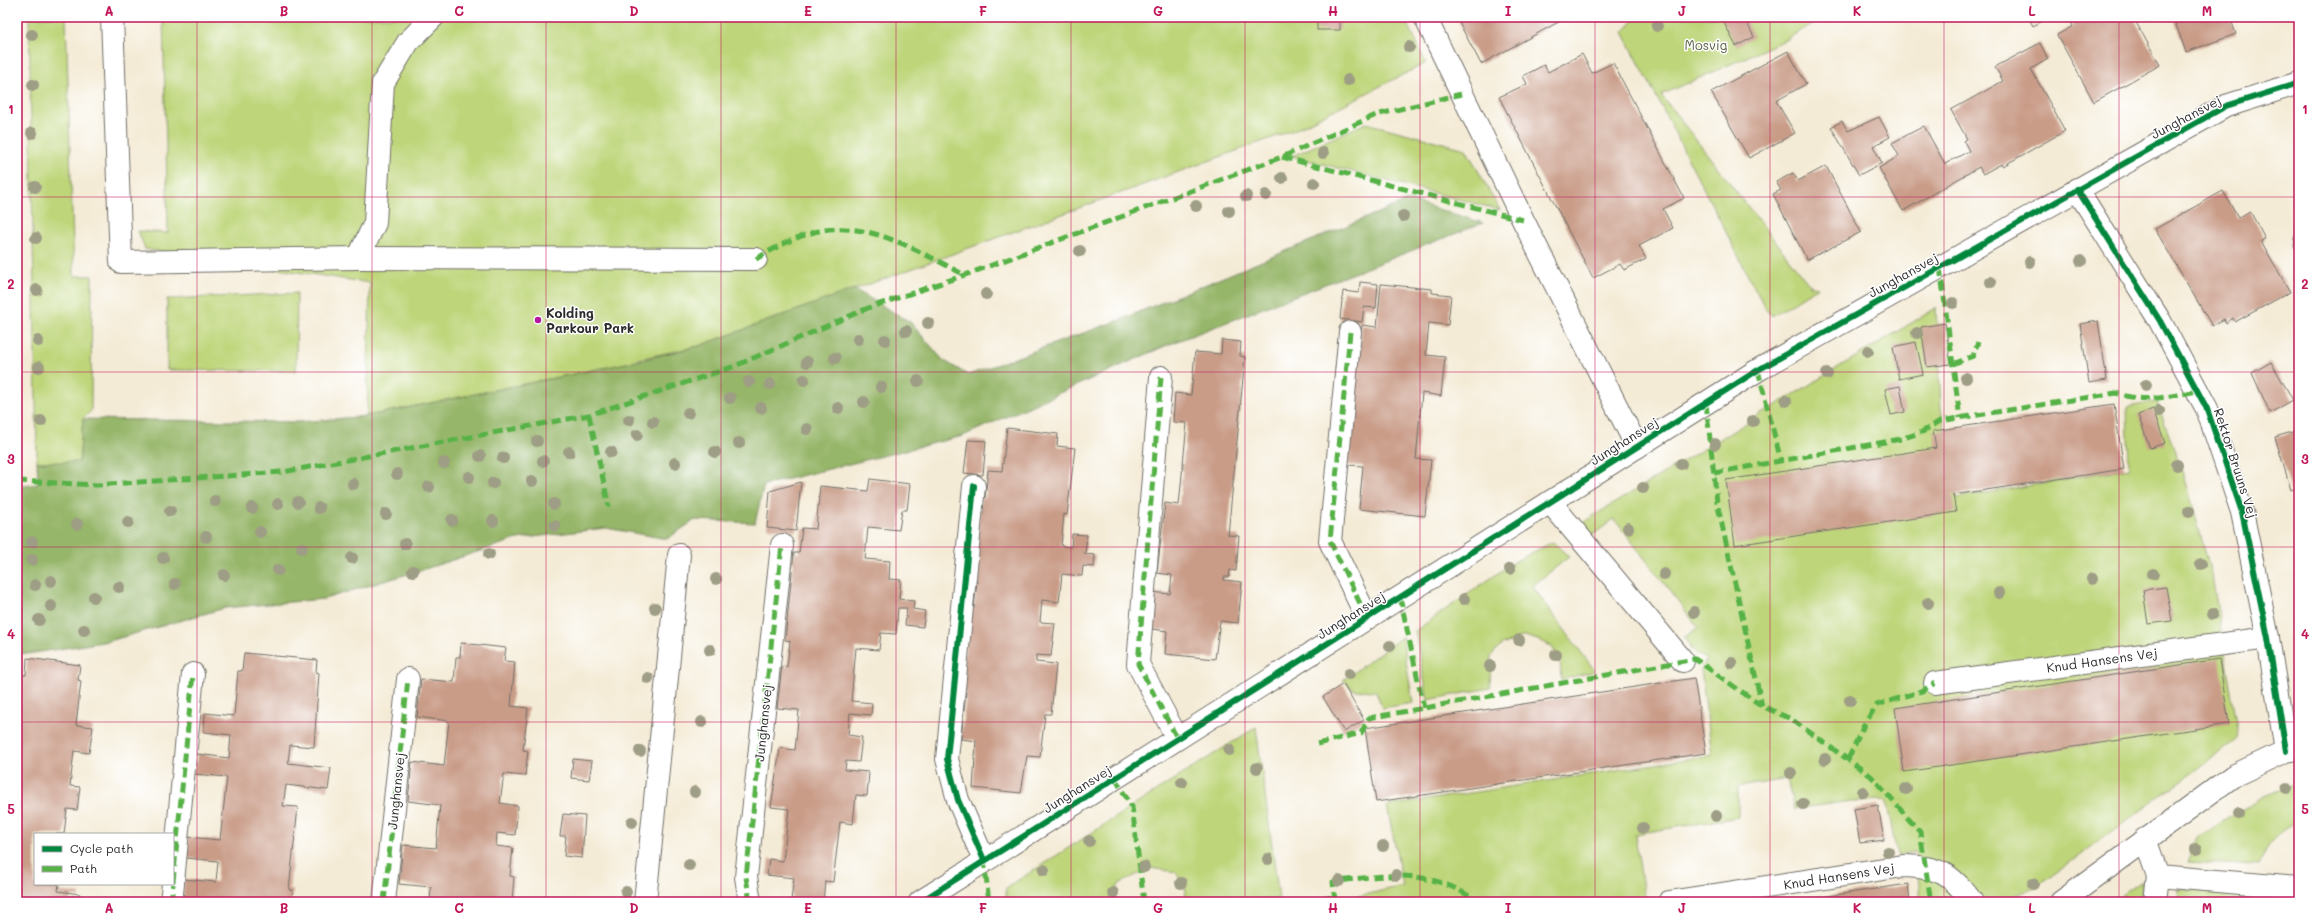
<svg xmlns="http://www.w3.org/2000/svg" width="2316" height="919" font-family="Mali,sans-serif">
	<rect width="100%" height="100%" fill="#fff"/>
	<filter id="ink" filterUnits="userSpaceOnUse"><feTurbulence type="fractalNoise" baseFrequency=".025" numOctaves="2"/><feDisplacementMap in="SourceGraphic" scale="8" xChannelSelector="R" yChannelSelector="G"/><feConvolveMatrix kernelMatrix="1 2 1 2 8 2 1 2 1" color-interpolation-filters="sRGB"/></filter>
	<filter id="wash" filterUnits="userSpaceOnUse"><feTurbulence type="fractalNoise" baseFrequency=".012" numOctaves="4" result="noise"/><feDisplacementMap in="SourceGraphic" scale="16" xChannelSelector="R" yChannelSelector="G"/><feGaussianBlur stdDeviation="0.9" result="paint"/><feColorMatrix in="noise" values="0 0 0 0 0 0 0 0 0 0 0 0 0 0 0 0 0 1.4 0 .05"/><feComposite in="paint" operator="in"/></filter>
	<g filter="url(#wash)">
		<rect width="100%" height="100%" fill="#f4ebd6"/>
		<g fill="#bed579" stroke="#748052">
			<path d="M29,17H66L74,276H92L91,411L83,419L79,463L37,462Z"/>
			<path d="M163,17H1405L1426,63L1294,130L699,346L633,360L632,362L367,416L370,283L145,249L138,231L168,233Z"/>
			<path d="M1637,17H1824L1787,39L1661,95L1810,286L1818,287L1772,316L1764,306L1623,32Z"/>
			<path d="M1366,123L1466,149L1500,210L1292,156Z"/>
			<path d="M297,293L296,371L167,370V299Z"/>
			<path d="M1936,308L1941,409L1957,498L2129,468L2127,407L2157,402L2187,485L2213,581L2237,729L2236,741L2035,888L1997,902H1921L1915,852L1897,855L1886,800L1852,801L1794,809L1787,779L1738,787V817L1635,834L1645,902H1342L1341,900L1403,886L1387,806L1712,755L1701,669L1706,660L1695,652L1684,638L1698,627L1614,519L1590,537L1580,524Z"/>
			<path d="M1553,542L1569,557L1532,586L1595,671L1561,680L1560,659L1551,646L1541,641L1525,636L1502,645L1491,656L1490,688L1428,700L1415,631L1514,562Z"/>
			<path d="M1402,637L1413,703L1382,708L1376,691L1354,690L1343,680Z"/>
			<path d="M1256,727L1279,898L1243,902H1184L1186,891L1176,872L1150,868L1119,884L1112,902H1006V888Z"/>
			<path d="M2299,783V821C2279,830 2268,846 2258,866L2187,862L2196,838L2264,796Z"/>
			<path d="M2142,881V902H2112Z"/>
			<path d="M2179,888L2255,894L2258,902H2178Z"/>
		</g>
		<path fill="#96b669" stroke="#60704a" d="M1409,200L1483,223L1165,346L963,436L764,485L755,523L695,520L667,539L606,528L517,539L428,568L324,599L225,608L109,641L28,654L17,653V487L38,484L37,462H79L83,419L299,422L367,416L632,362L699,346L854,289L910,322L943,360L968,375L1122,319Z"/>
		<g id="blocks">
			<g fill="#c99c88">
				<rect x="1317" y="17" width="23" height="13"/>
				<path d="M1456,17H1563L1564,19L1481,64Z"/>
				<path d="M1726,17H1744L1754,37L1736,46L1722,19Z"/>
				<path d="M2028,17H2050L2033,26Z"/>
				<path d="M2068,17H2133L2160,65L2094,102L2057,35L2073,26Z"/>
				<path d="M2173,17H2230L2236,34L2186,52Z"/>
				<path d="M2040,43L2048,59L2031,69L2065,131L2003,166L2001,164L1983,174L1979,167L1903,211L1879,168L1899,156L1892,143L1924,126L1945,164L1969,151L1964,141L1967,139L1951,110L2003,81L1995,67Z"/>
				<path d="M1788,51L1806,84L1776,101L1795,133L1749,158L1711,92Z"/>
				<path d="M1582,54L1592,73L1613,63L1684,198L1663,209L1673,228L1639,246L1646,259L1624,270L1620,264L1593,278L1499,97L1527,84L1523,76L1544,65L1548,72Z"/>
				<path d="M1879,117L1890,137L1873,146L1882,163L1859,175L1831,127L1842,121L1848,131Z"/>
				<path d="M1826,166L1861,232L1807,260L1773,194L1781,190L1776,182L1793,173L1798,181Z"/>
				<path d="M2223,191L2238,218L2250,211L2265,239L2261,241L2290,292L2235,322L2233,318L2226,323L2224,319L2212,326L2155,229Z"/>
				<path d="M2298,211H2299V248L2294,247Z"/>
				<path d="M1360,282L1378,284L1376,308L1364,307L1362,322L1340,319L1343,291L1359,293Z"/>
				<path d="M1381,284L1432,289V293L1451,295L1448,325L1429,323L1426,355L1445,357L1441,396L1422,393L1416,459L1431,460L1425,516L1359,509L1363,466L1348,465L1362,325L1377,327Z"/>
				<path d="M2098,321L2107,380L2089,383L2080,324Z"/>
				<path d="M1945,323L1951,364L1927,367L1921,327Z"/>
				<path d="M1222,340L1241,342L1240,356L1245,357L1228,535L1239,536L1236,571L1230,570L1229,577H1224V580L1242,582L1238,623L1220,621L1215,659L1165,654L1167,631L1152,629L1153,615H1149L1151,592L1170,594L1172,575L1157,573L1165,503L1179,505L1187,423L1173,422L1175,393L1191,395L1195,352L1221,354Z"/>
				<path d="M1916,342L1923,374L1899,379L1893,347Z"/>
				<path d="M2271,362L2293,400L2270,413L2252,373Z"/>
				<path d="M1900,386L1905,412L1891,415L1885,389Z"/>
				<path d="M2114,404L2124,469L1953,495L1956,512L1735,545L1726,480L1936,448L1933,431Z"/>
				<path d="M2153,409L2165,443L2150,448L2138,415Z"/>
				<path d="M1007,428L1058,434L1057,446L1075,448L1067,515L1064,514L1061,546L1071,547L1072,534L1087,535L1085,554L1095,555L1094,567L1083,566L1082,576L1062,574L1059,602L1042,600L1040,622L1055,623L1051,656L1036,655V662L1056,664L1051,714H1045L1040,757L1027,756L1021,793L973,788L976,741L961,739L966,692H960L970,607L974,608L977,581L972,580L981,498H985L988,470L1002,471Z"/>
				<path d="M2299,430V487L2291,490L2275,437Z"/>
				<path d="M968,440L986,441L983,475L964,473Z"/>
				<path d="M870,479L910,484L907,510H902L899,530L868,527L865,559L890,561L889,579L901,580L899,599L914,601L913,609L925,611L923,627L905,625L907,608H898L896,634L881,633L879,650L856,648L851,701L872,703L871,715L850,713L848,735L862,737L859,762L846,761L845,770L869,772L867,796L856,795L853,824L840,822L833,882L825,881L823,902L791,900L794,878L767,875L769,859L783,861L789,809L771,807L780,748L795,750L799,710L777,708L782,666L787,667L790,641L785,640L794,553H799L802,528L816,529L820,486L868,491Z"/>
				<path d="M801,482L796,531L767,528L770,491Z"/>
				<path d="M2166,587L2172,621L2148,624L2143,590Z"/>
				<path d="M461,643L506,648L504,661L515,662L511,706L528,708L523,750L528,751L525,776L504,774L500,803L518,806L515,835L497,833L496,846L513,848L510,876L514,877L512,902H430L431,887L399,884L403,845L436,848L440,805L408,801L412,762L444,766L449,721L417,717L421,679L454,682L456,657H460Z"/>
				<path d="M244,653L317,660L316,672L319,673L314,747L290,745L288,763L331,768L328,790L286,785L283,806L298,807L289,890H293L291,902H213L183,898L184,879L216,882L218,861L186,858L188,837L220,840L227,777L194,774L197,754L229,758L231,735L204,732L205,713L234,716L238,671H242Z"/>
				<path d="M27,658L80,665L78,680L81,681L76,725L93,727L89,753L74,751L70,786L80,787L77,810L67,809L64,834H35V884H59L58,891L80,894V897L71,896L70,902H17V720L22,675H26Z"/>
				<path d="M2219,659L2229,724L1904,772L1895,708Z"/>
				<path d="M1694,678L1706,753L1376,802L1365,728Z"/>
				<path d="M1343,684L1364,720L1344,732L1323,697Z"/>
				<path d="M573,759L592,761L589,780L571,778Z"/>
				<path d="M1878,805L1884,840L1860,843L1854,809Z"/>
				<path d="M563,814L585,816L582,858L564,856L566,836H560Z"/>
				<path d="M1908,884L1910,902H1795V901Z"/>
			</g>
		</g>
	</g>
	<g filter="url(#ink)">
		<use href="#blocks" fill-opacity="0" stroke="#716e67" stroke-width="1"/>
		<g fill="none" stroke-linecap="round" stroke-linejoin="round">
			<defs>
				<g id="minor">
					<path d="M112,17L121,262L358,258L756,259"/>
					<path d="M1425,17L1523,220L1637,447"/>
					<path d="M2077,189L2160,321L2207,409L2242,512L2268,638L2286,751"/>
					<path d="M358,258L375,223L383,83L408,42L433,17"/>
					<path d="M1350,332L1330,541L1367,618"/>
					<path d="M1161,377L1138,664L1177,738"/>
					<path d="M974,486L947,759L958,800L984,860"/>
					<path d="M1550,502L1683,661"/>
					<path d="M1935,683L2268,638"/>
					<path d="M2145,839L2158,876L2155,902"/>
					<path d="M2158,876L2299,888"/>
					<path d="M173,882L193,674"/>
					<path d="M171,902L173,884"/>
					<path d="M384,902L408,679"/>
					<path d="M645,902L679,555"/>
					<path d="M750,902L746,877L782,545"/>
					<path d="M920,902L1758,370L2226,106L2299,83"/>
					<path d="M1669,902L1903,866C1939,867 1951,873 1972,902"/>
					<path d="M2061,902L2233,776L2286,751L2299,749"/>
				</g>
			</defs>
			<use href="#minor" stroke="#716e67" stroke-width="24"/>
			<use href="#minor" stroke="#fff" stroke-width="22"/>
			<g stroke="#56b246" stroke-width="5" stroke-dasharray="10 5" stroke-linecap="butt">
				<path d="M1282,157L1523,220"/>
				<path d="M756,259C776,247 800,234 824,230C873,222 923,254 965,275"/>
				<path d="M1940,267L1960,418"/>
				<path d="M1350,332L1330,541L1367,618"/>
				<path d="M1953,364L1973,356L1978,342"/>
				<path d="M1758,370L1781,461"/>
				<path d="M1161,377L1138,664L1177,738"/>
				<path d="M1706,403L1717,502L1762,706"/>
				<path d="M589,415L609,507"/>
				<path d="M1714,473L1901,439L1922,432L1940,421L2116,393C2146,404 2168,396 2198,391"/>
				<path d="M17,481L97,485L283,472L589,415L735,366L868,308L965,275L1282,157L1376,115L1461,94"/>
				<path d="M1400,597L1424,708"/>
				<path d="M1317,744L1361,733L1369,718L1695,659L1762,706L1791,719L1871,776L1920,832L1931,902"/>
				<path d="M1848,759L1865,723L1877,705L1922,691L1935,683"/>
				<path d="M1115,778L1132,807L1144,902"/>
				<path d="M984,859L989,902"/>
				<path d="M173,882L193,674"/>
				<path d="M171,902L173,884"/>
				<path d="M384,902L408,679"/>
				<path d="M750,902L746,877L782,545"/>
				<path d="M1291,902L1335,897"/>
				<path d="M1335,902L1333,882C1387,874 1431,868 1478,902"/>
				<path d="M1668,902H1669"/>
			</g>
			<defs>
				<g id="cycleway">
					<path d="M2077,189L2160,321L2207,409L2242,512L2268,638L2286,751"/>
					<path d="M974,486L947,759L958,800L984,860"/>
					<path d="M920,902L1758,370L2226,106L2299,83"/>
				</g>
			</defs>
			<use href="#cycleway" stroke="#fff" stroke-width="8"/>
			<use href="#cycleway" stroke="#00873e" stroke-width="6"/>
		</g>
		<g fill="#9e9d85">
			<circle cx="1657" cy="26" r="6"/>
			<circle cx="32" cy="35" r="6"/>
			<circle cx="1409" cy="47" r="6"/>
			<circle cx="1348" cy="80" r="6"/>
			<circle cx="33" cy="85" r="6"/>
			<circle cx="32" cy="133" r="6"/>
			<circle cx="1323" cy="153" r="6"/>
			<circle cx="1282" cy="178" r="6"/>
			<circle cx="1314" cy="183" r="6"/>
			<circle cx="35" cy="187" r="6"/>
			<circle cx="1266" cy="195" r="6"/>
			<circle cx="1246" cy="196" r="6"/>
			<circle cx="1196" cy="206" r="6"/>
			<circle cx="1229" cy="211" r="6"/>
			<circle cx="1403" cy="216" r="6"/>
			<circle cx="36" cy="238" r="6"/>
			<circle cx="1080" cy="251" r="6"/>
			<circle cx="2081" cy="261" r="6"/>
			<circle cx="2030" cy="262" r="6"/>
			<circle cx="1991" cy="282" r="6"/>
			<circle cx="37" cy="290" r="6"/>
			<circle cx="986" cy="294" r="6"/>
			<circle cx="1953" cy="303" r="6"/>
			<circle cx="928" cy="323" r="6"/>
			<circle cx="906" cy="331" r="6"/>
			<circle cx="1917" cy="333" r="6"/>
			<circle cx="858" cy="339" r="6"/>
			<circle cx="885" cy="340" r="6"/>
			<circle cx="38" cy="341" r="6"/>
			<circle cx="1868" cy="351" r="6"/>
			<circle cx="835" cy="358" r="6"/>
			<circle cx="807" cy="362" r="6"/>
			<circle cx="39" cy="367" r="6"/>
			<circle cx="1827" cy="374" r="6"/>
			<circle cx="1966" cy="378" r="6"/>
			<circle cx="804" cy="380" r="6"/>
			<circle cx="918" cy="381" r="6"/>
			<circle cx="749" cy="382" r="6"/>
			<circle cx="770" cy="384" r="6"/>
			<circle cx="2146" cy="385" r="6"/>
			<circle cx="881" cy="387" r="6"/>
			<circle cx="730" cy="398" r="6"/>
			<circle cx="1786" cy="401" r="6"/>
			<circle cx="864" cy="402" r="6"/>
			<circle cx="761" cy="408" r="6"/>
			<circle cx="838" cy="408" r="6"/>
			<circle cx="2159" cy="411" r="6"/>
			<circle cx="688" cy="413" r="6"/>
			<circle cx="629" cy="420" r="6"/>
			<circle cx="41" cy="421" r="6"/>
			<circle cx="1753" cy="421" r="6"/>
			<circle cx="653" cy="422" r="6"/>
			<circle cx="807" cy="429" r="6"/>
			<circle cx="637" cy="435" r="6"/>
			<circle cx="537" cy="441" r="6"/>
			<circle cx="739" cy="443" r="6"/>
			<circle cx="1715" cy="444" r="6"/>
			<circle cx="569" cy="452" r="6"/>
			<circle cx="611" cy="452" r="6"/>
			<circle cx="715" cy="452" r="6"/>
			<circle cx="480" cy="456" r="6"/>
			<circle cx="503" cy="458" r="6"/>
			<circle cx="543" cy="461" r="6"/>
			<circle cx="444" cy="463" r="6"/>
			<circle cx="675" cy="463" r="6"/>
			<circle cx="1681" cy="464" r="6"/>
			<circle cx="2177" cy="465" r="6"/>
			<circle cx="397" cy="474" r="6"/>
			<circle cx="469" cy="477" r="6"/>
			<circle cx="532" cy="481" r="6"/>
			<circle cx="493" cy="483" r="6"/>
			<circle cx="353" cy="484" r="6"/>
			<circle cx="429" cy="487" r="6"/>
			<circle cx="1643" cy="488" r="6"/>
			<circle cx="215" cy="501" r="6"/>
			<circle cx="298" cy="502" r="6"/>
			<circle cx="278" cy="504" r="6"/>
			<circle cx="554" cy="504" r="6"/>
			<circle cx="252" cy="508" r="6"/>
			<circle cx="319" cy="508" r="6"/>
			<circle cx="170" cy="511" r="6"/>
			<circle cx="2189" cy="511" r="6"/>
			<circle cx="386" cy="514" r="6"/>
			<circle cx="452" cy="520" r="6"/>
			<circle cx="493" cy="521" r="6"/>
			<circle cx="128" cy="522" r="6"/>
			<circle cx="77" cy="524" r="6"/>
			<circle cx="555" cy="526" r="6"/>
			<circle cx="1628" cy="528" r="6"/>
			<circle cx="260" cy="532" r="6"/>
			<circle cx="206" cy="537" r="6"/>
			<circle cx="32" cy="542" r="6"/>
			<circle cx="405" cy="544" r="6"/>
			<circle cx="302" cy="548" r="6"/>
			<circle cx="489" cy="554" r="6"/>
			<circle cx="163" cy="558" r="6"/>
			<circle cx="352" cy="558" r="6"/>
			<circle cx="32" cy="560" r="6"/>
			<circle cx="2201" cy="564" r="6"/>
			<circle cx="1510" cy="569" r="6"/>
			<circle cx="278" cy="570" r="6"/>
			<circle cx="413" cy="571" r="6"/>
			<circle cx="1664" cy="574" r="6"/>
			<circle cx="2153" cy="574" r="6"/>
			<circle cx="224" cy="575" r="6"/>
			<circle cx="716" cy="579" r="6"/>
			<circle cx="2092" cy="579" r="6"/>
			<circle cx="51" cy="581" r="6"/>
			<circle cx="175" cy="584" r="6"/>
			<circle cx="35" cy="585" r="6"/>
			<circle cx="119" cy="587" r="6"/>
			<circle cx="1999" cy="593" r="6"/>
			<circle cx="94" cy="597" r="6"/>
			<circle cx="1464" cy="599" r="6"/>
			<circle cx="1928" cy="603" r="6"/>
			<circle cx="51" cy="606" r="6"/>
			<circle cx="655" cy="608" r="6"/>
			<circle cx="1694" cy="612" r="6"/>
			<circle cx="2213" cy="614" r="6"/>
			<circle cx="39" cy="620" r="6"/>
			<circle cx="84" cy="630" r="6"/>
			<circle cx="1519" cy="640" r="6"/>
			<circle cx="1390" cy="646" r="6"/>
			<circle cx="710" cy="650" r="6"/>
			<circle cx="1556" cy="655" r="6"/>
			<circle cx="1732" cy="663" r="6"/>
			<circle cx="1490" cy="666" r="6"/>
			<circle cx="1349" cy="674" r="6"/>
			<circle cx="648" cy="678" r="6"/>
			<circle cx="1850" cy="700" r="6"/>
			<circle cx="702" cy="722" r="6"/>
			<circle cx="1229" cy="750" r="6"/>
			<circle cx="640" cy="751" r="6"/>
			<circle cx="1825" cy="759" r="6"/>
			<circle cx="1257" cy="768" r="6"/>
			<circle cx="1791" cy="773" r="6"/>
			<circle cx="1182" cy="782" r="6"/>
			<circle cx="2287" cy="788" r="6"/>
			<circle cx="1906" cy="789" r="6"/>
			<circle cx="695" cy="792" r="6"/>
			<circle cx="1863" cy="792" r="6"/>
			<circle cx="1803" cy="804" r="6"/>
			<circle cx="2239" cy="814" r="6"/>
			<circle cx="1716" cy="816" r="6"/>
			<circle cx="632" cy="822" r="6"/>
			<circle cx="1643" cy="828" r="6"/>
			<circle cx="1089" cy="841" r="6"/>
			<circle cx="1383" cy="846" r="6"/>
			<circle cx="2196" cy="849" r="6"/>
			<circle cx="1888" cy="852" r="6"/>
			<circle cx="1268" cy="859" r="6"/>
			<circle cx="689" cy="865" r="6"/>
			<circle cx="1144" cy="867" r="6"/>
			<circle cx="1044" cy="870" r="6"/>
			<circle cx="1396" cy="875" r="6"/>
			<circle cx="1339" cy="881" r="6"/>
			<circle cx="1181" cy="883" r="6"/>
			<circle cx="2033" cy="884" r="6"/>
			<circle cx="626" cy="892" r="6"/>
			<circle cx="1113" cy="893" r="6"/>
		</g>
	</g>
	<path fill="none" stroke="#c2185b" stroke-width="1" stroke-opacity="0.55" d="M197,17V902M372,17V902M546,17V902M721,17V902M896,17V902M1071,17V902M1245,17V902M1420,17V902M1595,17V902M1770,17V902M1944,17V902M2119,17V902M17,197H2299M17,372H2299M17,547H2299M17,722H2299"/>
	<circle fill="#b5179e" stroke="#fff" stroke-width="1.5" cx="538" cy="320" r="4"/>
	<g text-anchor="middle" stroke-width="3" stroke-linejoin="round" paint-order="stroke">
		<g font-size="13" fill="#575e42" stroke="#fff">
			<text x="1706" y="50">Mosvig</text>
		</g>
		<g font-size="13" fill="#2b2b2b" stroke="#fff">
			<text transform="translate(2186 117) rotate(-28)" y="5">Junghansvej</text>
			<text transform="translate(1903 275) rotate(-29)" y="5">Junghansvej</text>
			<text transform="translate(1624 441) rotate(-32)" y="5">Junghansvej</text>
			<text transform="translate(2236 463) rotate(72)" y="5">Rektor Bruuns Vej</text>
			<text transform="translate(1351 615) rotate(-32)" y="5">Junghansvej</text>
			<text transform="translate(2102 660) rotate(-8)" y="5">Knud Hansens Vej</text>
			<text transform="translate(763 723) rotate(-84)" y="5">Junghansvej</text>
			<text transform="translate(1077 789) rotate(-32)" y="5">Junghansvej</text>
			<text transform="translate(396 791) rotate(-84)" y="5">Junghansvej</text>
			<text transform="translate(1839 876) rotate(-9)" y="5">Knud Hansens Vej</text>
		</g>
		<g font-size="13" font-weight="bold" fill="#2b2b2b" stroke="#fff" text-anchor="start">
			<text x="546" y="318">Kolding<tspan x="546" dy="15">Parkour Park</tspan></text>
		</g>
	</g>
	<rect width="2316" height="919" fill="none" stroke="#fff" stroke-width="44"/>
	<rect x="34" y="833" width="140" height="52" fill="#ffffff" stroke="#aaaaaa"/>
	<rect x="42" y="846" width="20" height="6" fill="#00873e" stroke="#aaaaaa"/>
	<text x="70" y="853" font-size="12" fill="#2b2b2b">Cycle path</text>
	<rect x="42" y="866" width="20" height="6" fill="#56b246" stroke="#aaaaaa"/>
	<text x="70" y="873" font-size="12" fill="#2b2b2b">Path</text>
	<rect x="22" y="22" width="2272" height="875" fill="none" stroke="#c2185b" stroke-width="1.5"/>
	<g font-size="13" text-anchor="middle" font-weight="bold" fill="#c2185b">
		<text x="109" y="16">A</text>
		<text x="284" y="16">B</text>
		<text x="459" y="16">C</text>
		<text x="634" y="16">D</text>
		<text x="808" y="16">E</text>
		<text x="983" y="16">F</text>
		<text x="1158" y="16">G</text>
		<text x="1333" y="16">H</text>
		<text x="1508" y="16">I</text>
		<text x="1682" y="16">J</text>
		<text x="1857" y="16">K</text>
		<text x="2032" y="16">L</text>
		<text x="2207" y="16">M</text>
		<text x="11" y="114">1</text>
		<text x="2305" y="114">1</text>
		<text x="11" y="289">2</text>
		<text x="2305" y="289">2</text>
		<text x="11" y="464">3</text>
		<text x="2305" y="464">3</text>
		<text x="11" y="639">4</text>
		<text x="2305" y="639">4</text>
		<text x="11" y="814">5</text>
		<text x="2305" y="814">5</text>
		<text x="109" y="913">A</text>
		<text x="284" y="913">B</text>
		<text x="459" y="913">C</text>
		<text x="634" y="913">D</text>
		<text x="808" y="913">E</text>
		<text x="983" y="913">F</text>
		<text x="1158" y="913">G</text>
		<text x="1333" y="913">H</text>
		<text x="1508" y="913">I</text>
		<text x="1682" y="913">J</text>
		<text x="1857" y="913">K</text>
		<text x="2032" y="913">L</text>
		<text x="2207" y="913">M</text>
	</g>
</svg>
